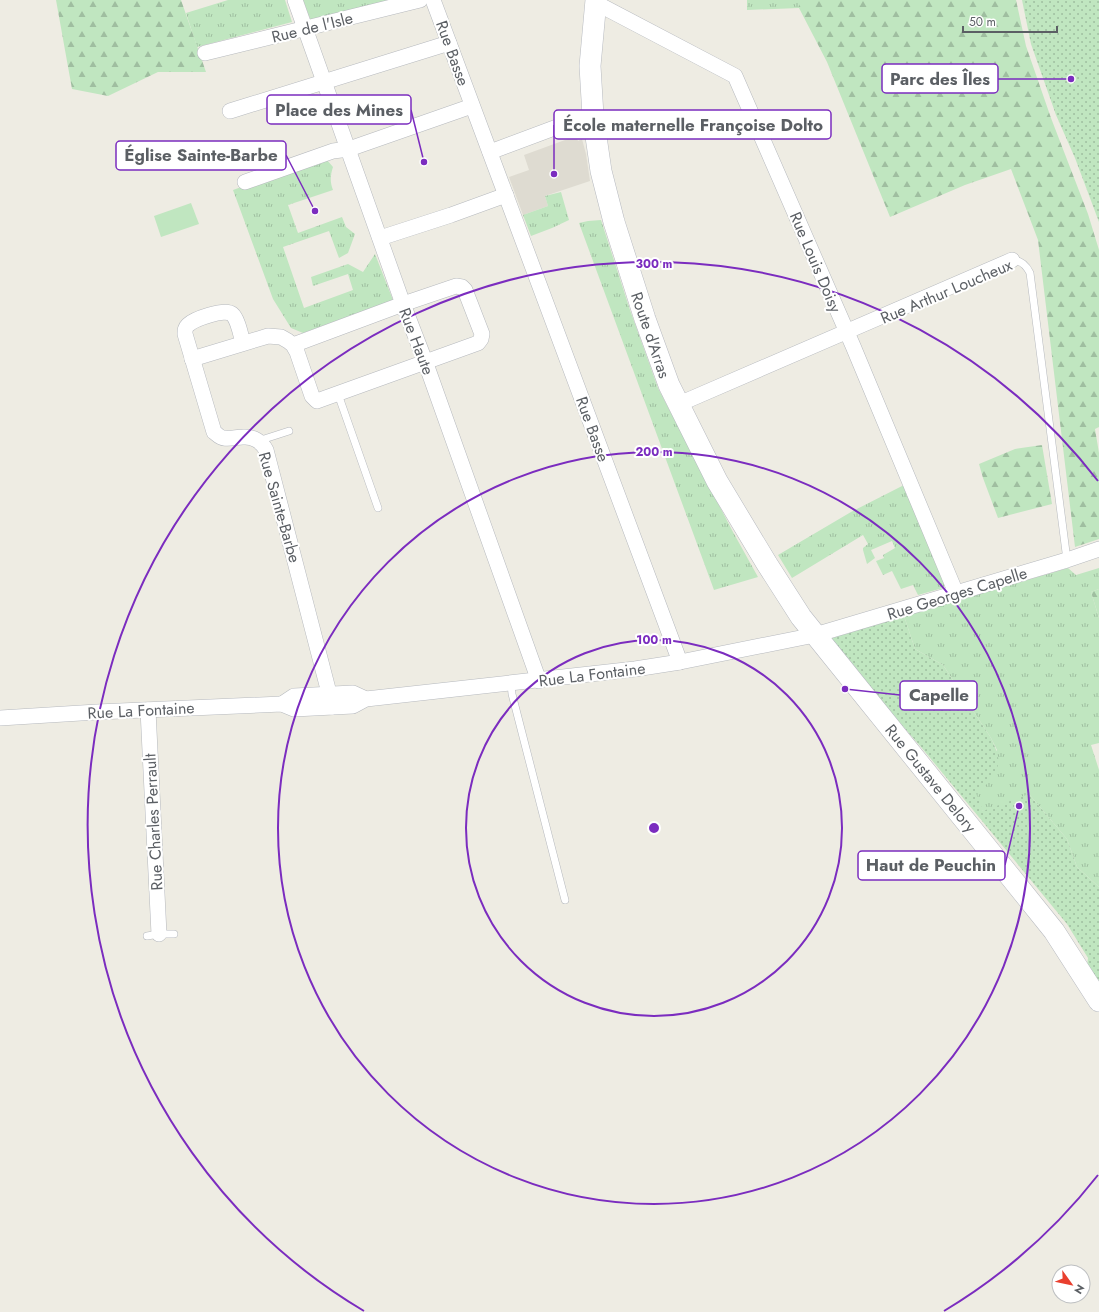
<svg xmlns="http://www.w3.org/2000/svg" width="1099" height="1312" font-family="Jost,sans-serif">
	<defs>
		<pattern id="grass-tufts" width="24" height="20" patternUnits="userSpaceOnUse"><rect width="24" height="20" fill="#c0e6c0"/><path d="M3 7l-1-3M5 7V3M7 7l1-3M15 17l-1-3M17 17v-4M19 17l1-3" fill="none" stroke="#9fbea0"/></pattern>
		<pattern id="forest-firs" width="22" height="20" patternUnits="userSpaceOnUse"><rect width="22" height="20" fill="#c0e6c0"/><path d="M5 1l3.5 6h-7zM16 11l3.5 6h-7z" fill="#9fbea0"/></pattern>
		<pattern id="park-dots" width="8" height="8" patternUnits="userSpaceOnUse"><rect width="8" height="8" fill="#c0e6c0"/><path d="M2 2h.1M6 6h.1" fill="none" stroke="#9fbea0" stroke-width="1.8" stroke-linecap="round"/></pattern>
	</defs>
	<rect width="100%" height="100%" fill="#eeece3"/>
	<path fill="#dedbd1" d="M576,136L578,141L582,139L586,154L590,181L545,196L548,206L523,215L509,177L529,170L524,155Z"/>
	<g fill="url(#grass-tufts)">
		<path d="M228,0H285L292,22L197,47L186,13Z"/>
		<path d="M303,0H410L312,24Z"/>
		<path d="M747,0H799V8L747,10Z"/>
		<path d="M320,159L327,160L333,167C330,176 330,182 333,190L288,205L298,233L342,217L346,227L355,234L348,253L339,258L329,231L283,247L304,308L353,290L348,274L313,286L311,277L348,264L363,272L375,254L393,300L303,333L291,328L273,299L233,190Z"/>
		<path d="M561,192L569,220L552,228L531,236L523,215L548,206L545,196Z"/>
		<path d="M601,220L630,310L658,388L733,532L758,577L714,590L579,223L588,221Z"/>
		<path d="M904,485L946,582L943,588L918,595L913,585L901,589L892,571L883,575L876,561L884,558L883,555L895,548L892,541L871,550L875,558L867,564L863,550V548L868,544L863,535L792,578L778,555L851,512Z"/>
		<path d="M1068,568L1076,575L1099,568V589L1091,592L1099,618V743L1091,745L1099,770V887L1077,867L1067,839L1029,794L997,820L964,798L997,750L991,738L943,665L915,649L904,616Z"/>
	</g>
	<g fill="url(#forest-firs)">
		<path d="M56,0H181L206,72H158L108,96L72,89Z"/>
		<path d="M799,0H1016L1026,46L1051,118L1088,214L1099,250V427L1095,429L1099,453V539L1075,547L1038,240L1011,169L965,185L890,217L827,62L799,8Z"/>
		<path d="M1042,445L1052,504L998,518L983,478L979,464L1015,449Z"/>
		<path d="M1099,589V618L1091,592Z"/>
	</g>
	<g fill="url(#park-dots)">
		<path d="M1022,0H1099V222L1075,158L1056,115L1031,44Z"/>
		<path d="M904,616L915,649L943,665L991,738C999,755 1003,764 990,780C985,786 983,789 975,791L983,811L1029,794L1067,839L1077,867L1099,887V986L1087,967L1088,958L1067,924L921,747L833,646L832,638Z"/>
	</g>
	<path fill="#c0e6c0" d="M191,203L199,224L161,237L154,216Z"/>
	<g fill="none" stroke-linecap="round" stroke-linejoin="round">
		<defs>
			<g id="service">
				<path d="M1012,260C1021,260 1026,265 1030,273L1067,560"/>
				<path d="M338,394L378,508"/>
				<path d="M258,441L289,431"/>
				<path d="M511,684L512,694L565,900"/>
				<path d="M147,936L159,934H174"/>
			</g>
			<g id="minor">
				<path d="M295,0L403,304L425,361L539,681"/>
				<path d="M433,0L680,662"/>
				<path d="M596,3L735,76L853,346L956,593"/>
				<path d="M205,53L420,0"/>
				<path d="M230,111L449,43"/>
				<path d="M490,152L581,118L593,116"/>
				<path d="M245,182L333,151L349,149L472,106"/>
				<path d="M380,238L451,215L506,195"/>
				<path d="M243,343C241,336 238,319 232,314C225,308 194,319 188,325C185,328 185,330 185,334L214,432C217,434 220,438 224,438C230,439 237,437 243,437C253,436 262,442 266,450L328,689L332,707"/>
				<path d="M192,359L268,336L281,337L288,341L293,345L297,352L312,396L317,401L478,343L481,339L482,334L465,290L462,287L456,286L403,304L293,345"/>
				<path d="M679,404L1012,260"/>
				<path d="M282,704L294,696L353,693L366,699"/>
				<path d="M148,710L159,934"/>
				<path d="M0,718L97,712L282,704L294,709L353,706L366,699L635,669L680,662L815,635L1067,560L1099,549"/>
			</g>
			<path id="secondary" d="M596,0L590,66L593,116L601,171L614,222L645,319L669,385L717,481L767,564L801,617L1054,931L1099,1001"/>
		</defs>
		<use href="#service" stroke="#b6b9be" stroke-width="8"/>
		<use href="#minor" stroke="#b6b9be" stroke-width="16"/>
		<use href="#secondary" stroke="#b7bac0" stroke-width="22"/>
		<use href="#service" stroke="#fff" stroke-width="7"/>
		<use href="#minor" stroke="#fff" stroke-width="15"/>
		<use href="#secondary" stroke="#fff" stroke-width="21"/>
	</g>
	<g fill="none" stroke="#7b2cbf" stroke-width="2">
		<circle cx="654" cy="828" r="188"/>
		<circle cx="654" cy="828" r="376"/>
		<path d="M1098 1175A564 564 0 0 1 944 1311M364 1311A564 564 0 1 1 1098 481"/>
	</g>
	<g text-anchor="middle" stroke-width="4" stroke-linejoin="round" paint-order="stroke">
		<g font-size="16" fill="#5b5f64" stroke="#fff">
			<text transform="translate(312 27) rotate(-14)" y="6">Rue de l'Isle</text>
			<text transform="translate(453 53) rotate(70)" y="6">Rue Basse</text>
			<text transform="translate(816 262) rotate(67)" y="6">Rue Louis Doisy</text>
			<text transform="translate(946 291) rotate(-23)" y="6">Rue Arthur Loucheux</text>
			<text transform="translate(651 335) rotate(71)" y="6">Route d'Arras</text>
			<text transform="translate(417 341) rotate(69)" y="6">Rue Haute</text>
			<text transform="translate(593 429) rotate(70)" y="6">Rue Basse</text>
			<text transform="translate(280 507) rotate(74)" y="6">Rue Sainte-Barbe</text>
			<text transform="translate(957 593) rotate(-17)" y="6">Rue Georges Capelle</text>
			<text transform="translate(592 674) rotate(-7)" y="6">Rue La Fontaine</text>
			<text transform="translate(141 710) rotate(-3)" y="6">Rue La Fontaine</text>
			<text transform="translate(931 778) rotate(51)" y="6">Rue Gustave Delory</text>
			<text transform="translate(153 822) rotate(-93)" y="6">Rue Charles Perrault</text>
		</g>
	</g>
	<circle cx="654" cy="828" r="6" fill="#7b2cbf" stroke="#fff" stroke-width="2"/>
	<g font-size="12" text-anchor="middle" font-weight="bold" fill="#7b2cbf" stroke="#fff" stroke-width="4" stroke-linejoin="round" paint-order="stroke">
		<text x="654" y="268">300 m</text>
		<text x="654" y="456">200 m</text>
		<text x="654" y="644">100 m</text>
	</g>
	<path fill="none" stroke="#7b2cbf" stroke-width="1.5" d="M1071 79L998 79M424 162L411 110M554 174L554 125M315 211L286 155M845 689L900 695M1019 806L1005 865"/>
	<g fill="#7b2cbf" stroke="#fff" stroke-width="1.5">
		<circle cx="1071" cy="79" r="4"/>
		<circle cx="424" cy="162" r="4"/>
		<circle cx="554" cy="174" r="4"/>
		<circle cx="315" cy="211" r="4"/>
		<circle cx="845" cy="689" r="4"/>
		<circle cx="1019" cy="806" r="4"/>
	</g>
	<g fill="#fff" stroke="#7b2cbf" stroke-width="1.5">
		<rect x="882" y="64" width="116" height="29" rx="4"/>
		<rect x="267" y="95" width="144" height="29" rx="4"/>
		<rect x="554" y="110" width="277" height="29" rx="4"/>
		<rect x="116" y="141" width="170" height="29" rx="4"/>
		<rect x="900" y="681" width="77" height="29" rx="4"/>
		<rect x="858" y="851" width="147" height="29" rx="4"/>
	</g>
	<g font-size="17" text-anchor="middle" font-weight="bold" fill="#5b5f64">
		<text x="940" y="85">Parc des Îles</text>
		<text x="339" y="116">Place des Mines</text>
		<text x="693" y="131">École maternelle Françoise Dolto</text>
		<text x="201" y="161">Église Sainte-Barbe</text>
		<text x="939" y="701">Capelle</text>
		<text x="931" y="871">Haut de Peuchin</text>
	</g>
	<g transform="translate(1071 1284) rotate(123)"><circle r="19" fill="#ffffff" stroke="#bdbfc1"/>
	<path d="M0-3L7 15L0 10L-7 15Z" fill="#e93f2e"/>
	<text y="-6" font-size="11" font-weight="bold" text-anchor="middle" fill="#5b5f64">N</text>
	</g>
	<path d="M963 26v6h94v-6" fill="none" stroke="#5b5f64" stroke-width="2"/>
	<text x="969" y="26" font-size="12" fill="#5b5f64" stroke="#ffffff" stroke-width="3" paint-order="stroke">50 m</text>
</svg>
